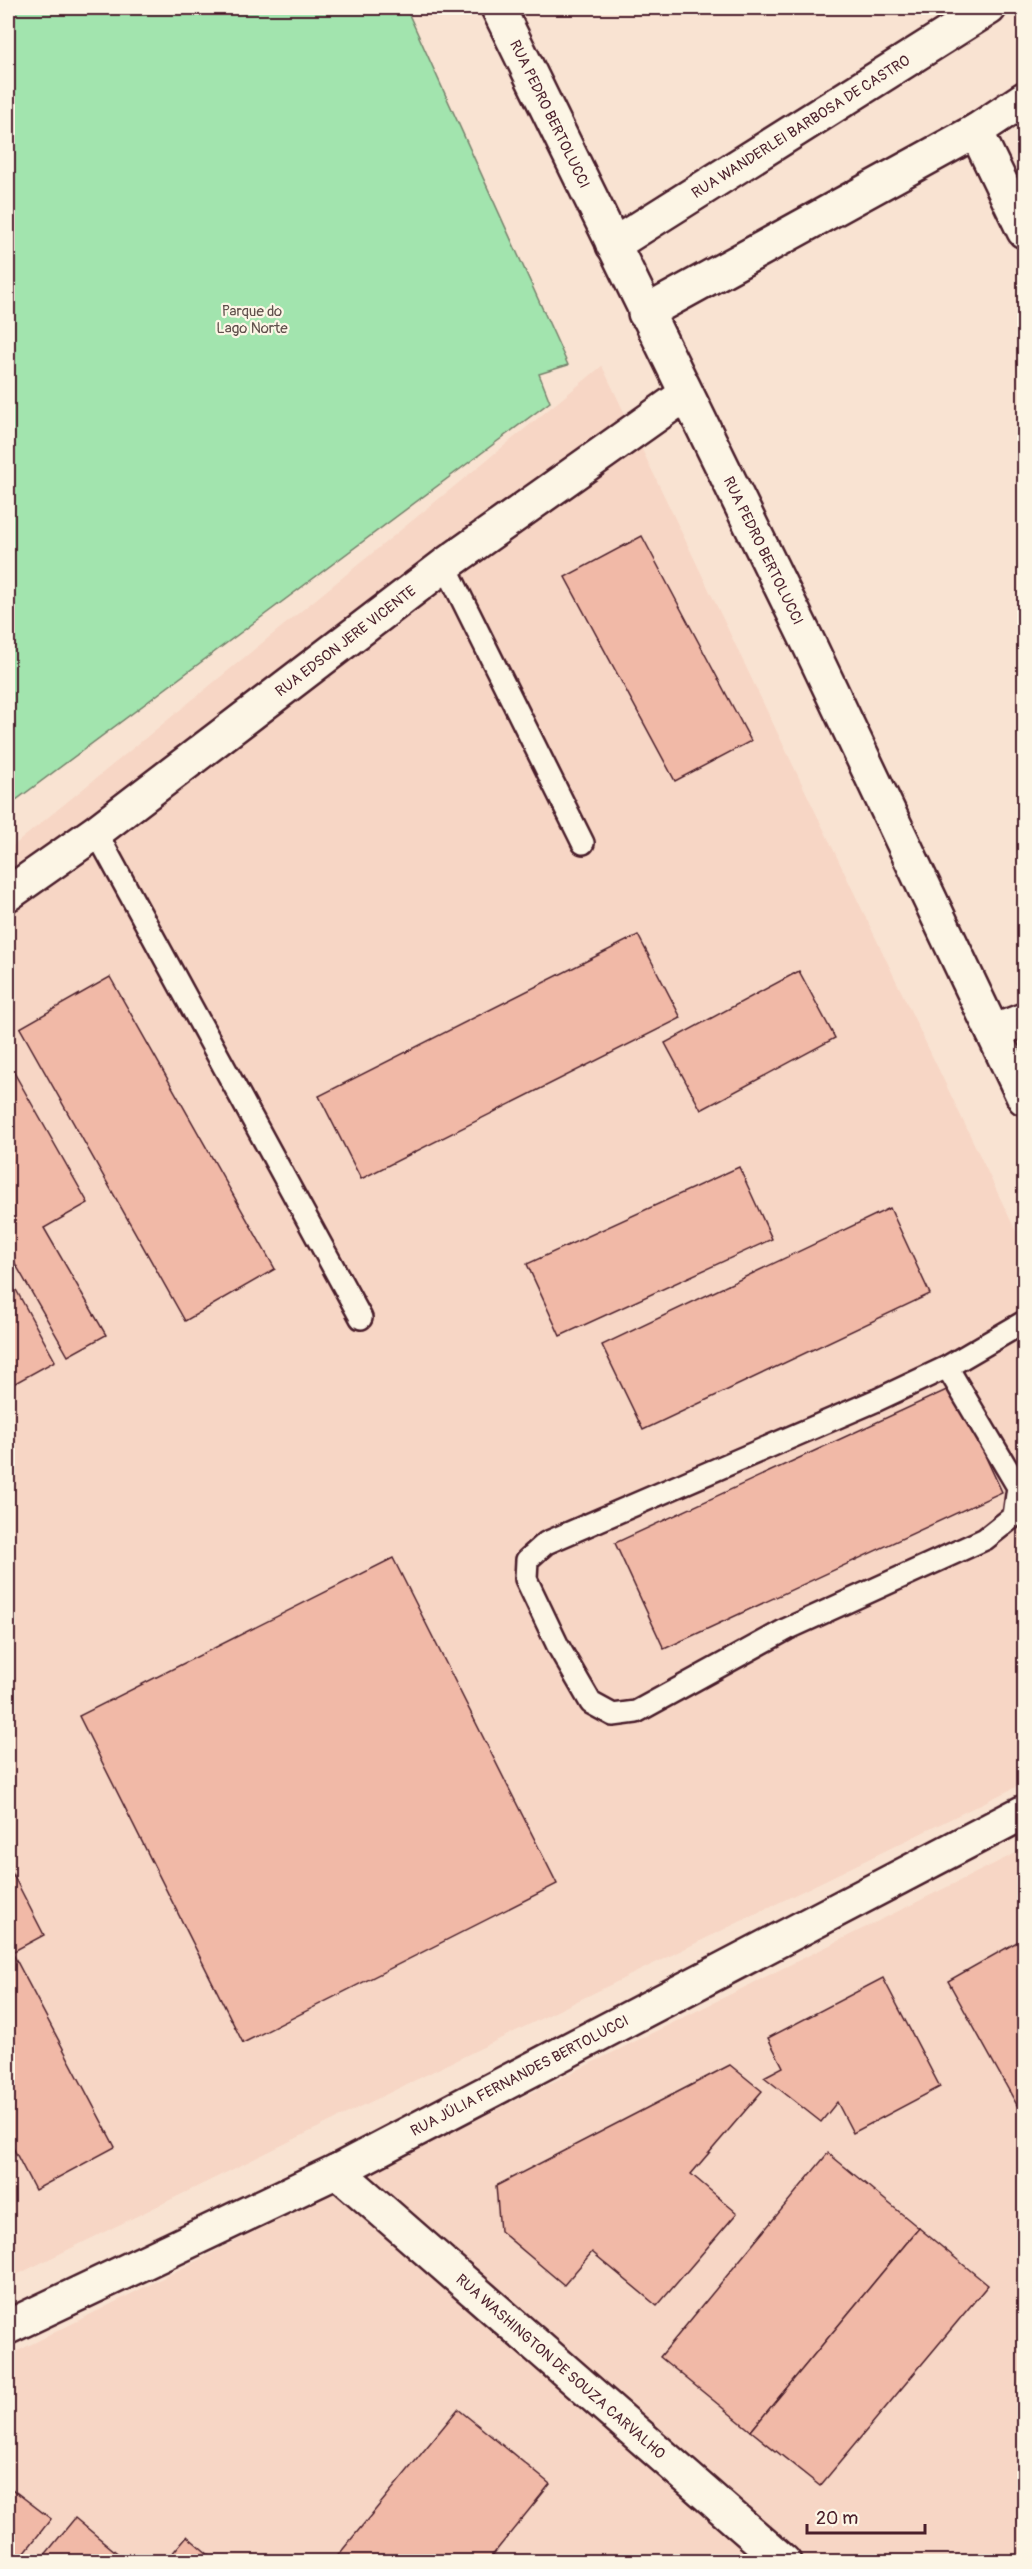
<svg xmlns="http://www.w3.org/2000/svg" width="1032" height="2569" font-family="Pangolin,sans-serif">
	<rect width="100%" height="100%" fill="#f9e3d2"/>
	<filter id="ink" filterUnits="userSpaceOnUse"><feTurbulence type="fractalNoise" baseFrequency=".0167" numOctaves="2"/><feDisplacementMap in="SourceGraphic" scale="12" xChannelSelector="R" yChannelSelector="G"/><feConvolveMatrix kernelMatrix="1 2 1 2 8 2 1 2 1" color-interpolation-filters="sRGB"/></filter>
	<g filter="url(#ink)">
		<g fill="#f7d6c5">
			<path d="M602,366L1024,1248V1783L8,2279V850Z"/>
			<path d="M1024,1849V2561L8,2562V2356L458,2129Z"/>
		</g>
		<path fill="#a2e4ae" stroke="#76826c" stroke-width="1.5" d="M8,8H406L568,365L539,374L550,402L8,806Z"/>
		<g fill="#f1b9a7" stroke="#4a1f2b" stroke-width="1.5">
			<path d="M642,536L751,741L675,781L565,577Z"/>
			<path d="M638,935L681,1018L361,1179L319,1096Z"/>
			<path d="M799,971L835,1038L701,1110L665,1043Z"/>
			<path d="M110,977L275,1269L185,1321L20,1028Z"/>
			<path d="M8,1062L88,1203L44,1228L106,1335L68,1356L8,1251Z"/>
			<path d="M739,1167L772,1239L560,1336L527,1264Z"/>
			<path d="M890,1208L930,1294L643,1430L602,1345Z"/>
			<path d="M8,1275L55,1361L8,1387Z"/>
			<path d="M953,1387L1002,1492L664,1649L615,1543Z"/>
			<path d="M393,1558L557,1884L243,2043L79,1716Z"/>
			<path d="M8,1865L44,1935L12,1952L115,2147L35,2190L8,2138Z"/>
			<path d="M1024,1938V2101L1017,2105L948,1981Z"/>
			<path d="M883,1978L940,2087L853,2133L837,2102L821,2122L764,2077L783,2067L768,2038Z"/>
			<path d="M730,2065L762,2091L691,2174L737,2213L657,2306L592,2252L564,2285L500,2231L496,2186Z"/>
			<path d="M828,2153L919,2228L751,2431L660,2357Z"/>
			<path d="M919,2228L988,2285L820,2486L751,2431Z"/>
			<path d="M458,2409L550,2484L487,2562H338L335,2559Z"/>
			<path d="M8,2486L51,2519L17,2562H8Z"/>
			<path d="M75,2518L128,2562H39Z"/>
			<path d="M187,2536L217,2562H165Z"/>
		</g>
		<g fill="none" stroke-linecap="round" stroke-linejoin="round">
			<defs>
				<g id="service">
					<path d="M445,565L583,843"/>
					<path d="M96,832L361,1318"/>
					<path d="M947,1367L1018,1487L1014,1516L985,1539L787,1629L636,1712L613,1715L591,1703L558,1646L526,1579L527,1560L546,1543L877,1400L947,1367L1024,1322"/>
				</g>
				<g id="minor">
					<path id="s1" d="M498,8L810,646L1024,1098"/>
					<path d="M976,131L1024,231"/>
					<path id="s2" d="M613,245L989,8"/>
					<path d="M645,313L976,131L1024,99"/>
					<path id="s3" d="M8,894L96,832L445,565L686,394"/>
					<path d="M993,1032L1024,1020"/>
					<path id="s4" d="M337,2171L784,2562"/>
					<path id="s5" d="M8,2327L337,2171L1024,1812"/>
				</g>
			</defs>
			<use href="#service" stroke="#4a1f2b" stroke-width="26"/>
			<use href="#minor" stroke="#4a1f2b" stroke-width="38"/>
			<use href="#service" stroke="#fcf5e5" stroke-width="21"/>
			<use href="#minor" stroke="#fcf5e5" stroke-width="33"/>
		</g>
	</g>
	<g text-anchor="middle" stroke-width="4.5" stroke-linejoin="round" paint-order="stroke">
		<g font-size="15" fill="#4a1f2b" stroke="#fcf5e5">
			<text dy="5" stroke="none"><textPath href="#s1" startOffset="118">RUA PEDRO BERTOLUCCI</textPath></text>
			<text dy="5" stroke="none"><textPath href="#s2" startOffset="222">RUA WANDERLEI BARBOSA DE CASTRO</textPath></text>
			<text dy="5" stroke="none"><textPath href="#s1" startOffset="604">RUA PEDRO BERTOLUCCI</textPath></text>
			<text dy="5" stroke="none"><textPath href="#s3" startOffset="422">RUA EDSON JERE VICENTE</textPath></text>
			<text dy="5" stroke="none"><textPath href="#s5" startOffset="570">RUA JÚLIA FERNANDES BERTOLUCCI</textPath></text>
			<text dy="5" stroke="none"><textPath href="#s4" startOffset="297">RUA WASHINGTON DE SOUZA CARVALHO</textPath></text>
		</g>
		<g font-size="15" fill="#60504c" stroke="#fcf5e5">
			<text x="252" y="316">Parque do<tspan x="252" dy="17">Lago Norte</tspan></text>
		</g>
	</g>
	<rect width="1032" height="2569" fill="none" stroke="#fcf5e5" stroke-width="30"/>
	<rect x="15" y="15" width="1002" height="2539" fill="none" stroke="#4a1f2b" stroke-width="2" filter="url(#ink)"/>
	<path d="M807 2524v9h118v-9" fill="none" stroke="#4a1f2b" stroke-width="3"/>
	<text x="816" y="2524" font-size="18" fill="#4a1f2b" stroke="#fcf5e5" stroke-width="4.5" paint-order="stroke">20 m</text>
</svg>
